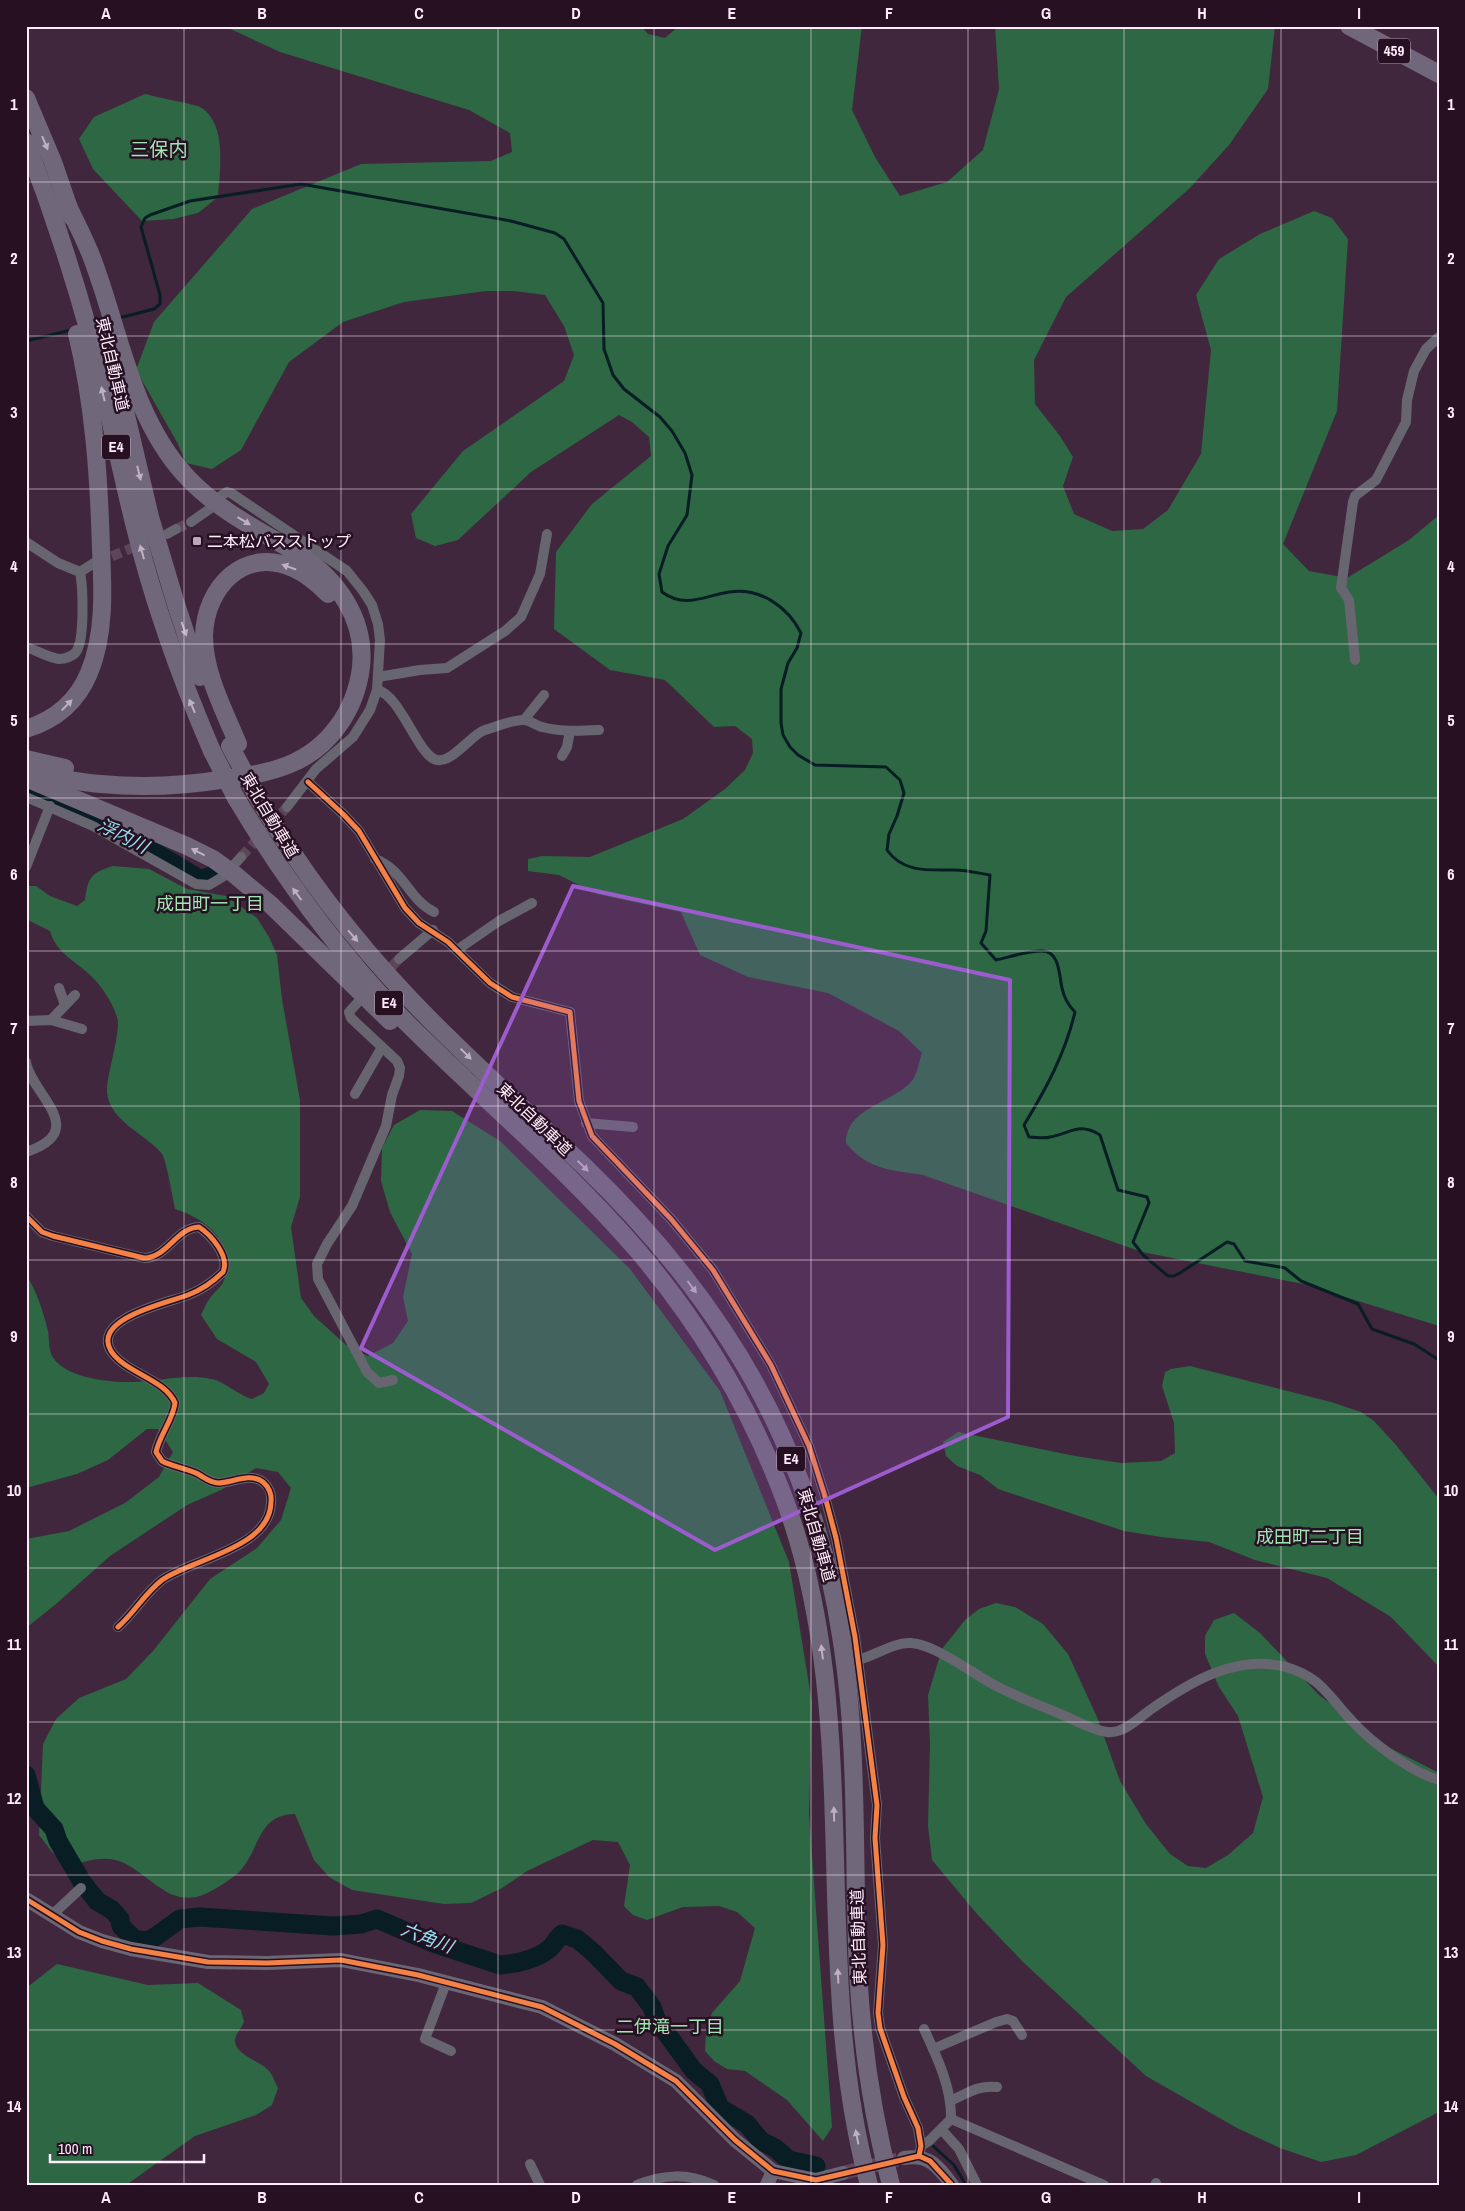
<svg xmlns="http://www.w3.org/2000/svg" width="1465" height="2211" font-family="'Archivo Narrow','Noto Sans JP',sans-serif">
	<rect width="100%" height="100%" fill="#41273d"/>
	<g fill="#2d6743">
		<path d="M224,26H641L648,34L665,38L679,26H862L852,110L875,157L900,196L947,182L983,150L999,89L995,26H1275L1268,89L1229,145L1190,188L1066,297L1034,360L1035,404L1060,436L1073,457L1063,486L1074,514L1112,531L1143,529L1168,510L1201,454L1211,350L1196,295L1219,259L1260,234L1314,211L1332,218L1348,239L1337,411L1283,544L1309,571L1347,578L1409,540L1439,515V1326L1303,1284L1142,1252L923,1175C891,1170 868,1170 846,1143C846,1108 890,1104 911,1082C917,1076 919,1061 922,1053L899,1031L828,993L748,977L700,955L681,912L597,894L559,875L528,871V859L542,856L590,857L683,819L725,789L745,770L753,753L752,739L735,726L714,727L665,680L610,670L554,629L556,552L592,504L651,456L649,437L632,422L619,415L531,472L458,540L435,546L416,538L411,514L463,451L564,381L574,355L564,326L545,295L514,291H486L404,302L343,322L289,362L241,450L212,469L186,463L178,444L136,370L154,322L252,209L361,164L491,161L512,152L510,133L469,110L280,52Z"/>
		<path d="M145,94C155,97 195,104 202,108C227,125 220,172 218,197L198,213L173,219L142,221L93,169L79,139L94,117Z"/>
		<path d="M113,866L149,869L187,889L226,896L257,918L269,937L277,955L282,999L300,1100V1197L291,1227L301,1298L314,1316L346,1345L368,1356L393,1343L408,1321L403,1297L412,1254L390,1212L381,1181L382,1148L394,1125L420,1110L452,1111L500,1141L630,1269L720,1391L789,1562L812,1703L809,1814L832,2127L823,2141L787,2100L745,2071L727,2069L714,2061L705,2051L706,2032L712,2013L740,1981L755,1928L737,1912L719,1906L683,1907L647,1920L633,1915L624,1906L630,1865L618,1842L593,1840L527,1871L502,1888L471,1903L444,1904L352,1890L329,1877L314,1860L295,1814C258,1814 260,1849 240,1871C235,1877 213,1891 205,1894C171,1909 151,1876 124,1863C107,1855 88,1860 71,1866L52,1852L39,1835L43,1744L56,1719L79,1698L126,1679L153,1651L210,1579L257,1548L281,1520L291,1488L278,1472L256,1468L221,1490L187,1505L110,1556L56,1604L26,1628V1539L69,1531L125,1503L159,1477L173,1452L158,1429H147L108,1460L77,1474L26,1488V1274C37,1292 43,1311 48,1331C49,1338 49,1348 51,1354C61,1377 106,1382 127,1382C156,1383 183,1373 211,1379C222,1380 238,1395 252,1399L264,1393L269,1384L256,1362L217,1339L201,1315C204,1309 206,1303 210,1298C214,1292 222,1287 224,1280C236,1243 207,1219 175,1209C173,1199 166,1159 162,1154C146,1134 109,1121 107,1092C106,1076 122,1030 117,1017C113,1004 103,988 93,978C79,963 56,954 50,931L26,919L27,886H36L50,896L77,906L85,900C88,877 91,873 113,866Z"/>
		<path d="M1190,1366L1331,1402L1361,1412L1374,1421L1396,1445L1439,1499V1667L1391,1617L1327,1578L1255,1560L1209,1542L1161,1537L1124,1531L998,1489L980,1475L957,1466L946,1456L943,1442L958,1432L1075,1456L1121,1463L1161,1461L1175,1453L1174,1423L1162,1386L1165,1372L1171,1369Z"/>
		<path d="M996,1603L1015,1607L1043,1624L1068,1654L1097,1717L1120,1781L1146,1824L1170,1854L1188,1866L1206,1868L1228,1855L1253,1833L1263,1797L1238,1716L1219,1687L1205,1654V1636L1214,1620L1234,1613L1260,1633L1319,1695L1388,1747L1439,1773V2112L1356,2155L1321,2162L1280,2148L1237,2128L1146,2076L1023,1962L977,1914L932,1860L928,1826L930,1744L928,1695L942,1649L965,1620L979,1609Z"/>
		<path d="M57,1964L148,1985L198,1983L241,2010L244,2022C242,2027 236,2034 235,2039C233,2055 261,2061 269,2071C273,2075 275,2083 278,2088L272,2105L256,2115L195,2136L126,2185H26V1988Z"/>
	</g>
	<g fill="none" stroke-linecap="round" stroke-linejoin="round">
		<g stroke="#081d24" stroke-width="3">
			<path d="M119,318L154,309L160,304V295L141,227L145,218L150,215L190,201L301,184L511,221L555,233L564,239L603,303L604,349L613,375L624,389L660,417L672,431L685,453L692,475L687,515L668,546L659,574L662,592C685,609 704,596 729,592C760,587 788,607 801,633L797,648L788,663L781,689V723L783,735L790,747L798,755L815,765L886,767L900,780L904,793L897,816L889,834L887,850C903,873 929,870 954,870C966,870 978,873 990,875L986,931L981,943L996,960C1010,957 1027,951 1042,951C1060,951 1059,976 1062,988C1064,998 1068,1005 1075,1012C1065,1054 1046,1089 1024,1125L1029,1137C1036,1137 1044,1139 1050,1137C1071,1133 1079,1122 1100,1135L1118,1190L1147,1197L1149,1203L1133,1242L1143,1255L1168,1276H1174L1180,1273L1227,1242L1234,1244L1245,1261L1285,1268L1301,1281L1358,1304L1372,1329L1414,1344L1439,1360"/>
			<path d="M92,325L105,321"/>
			<path d="M26,341L71,330"/>
			<path d="M933,2146L954,2165L966,2185"/>
		</g>
		<g stroke="#081d24" stroke-width="19">
			<path d="M26,791L83,813L126,835L199,879L210,877L216,872"/>
			<path d="M26,1775L35,1808L54,1829L58,1841L82,1882L97,1901L112,1910L120,1919L121,1926L134,1939L145,1941L152,1939L180,1919L200,1917L333,1926L361,1924L377,1919L436,1944L500,1965C516,1964 537,1959 549,1949C554,1945 557,1938 562,1934L577,1939L594,1953L621,1981L637,1987L652,2007L656,2019L694,2071L710,2084L720,2108L747,2124L761,2141L775,2148L789,2160L816,2166"/>
		</g>
		<g stroke="#5e455a" stroke-width="10" stroke-dasharray="10 5" stroke-linecap="butt">
			<path d="M176,529L191,522"/>
			<path d="M98,562L161,536"/>
			<path d="M241,857L287,807"/>
			<path d="M370,989L399,959"/>
		</g>
		<path stroke="#5e455a" stroke-width="14" stroke-dasharray="14 7" stroke-linecap="butt" d="M843,2173L904,2158"/>
		<g stroke="#676570" stroke-width="10">
			<path d="M219,497L227,492L231,493L347,571L363,591L372,605L378,624L380,640L377,690L370,710L353,737L316,769L287,807"/>
			<path d="M191,522L211,508"/>
			<path d="M167,534L176,529"/>
			<path d="M26,542L58,563L80,572C83,587 85,640 76,652C73,656 65,659 59,659C49,658 36,650 26,647"/>
			<path d="M80,572L94,563"/>
			<path d="M1355,660L1349,600L1341,588L1353,502L1355,496L1376,480L1406,422L1407,400L1414,371L1426,349L1439,337"/>
			<path d="M378,677L420,670L447,668L505,631L521,617L540,574L547,534"/>
			<path d="M377,690C400,695 416,750 434,759C450,767 471,734 485,730C496,727 513,719 525,720C532,721 536,726 542,727C561,732 580,731 599,730"/>
			<path d="M524,720L544,695"/>
			<path d="M562,756L567,747L570,731"/>
			<path d="M308,782L343,814L359,831L405,908L419,923L448,942L490,983L512,997L570,1012L579,1101L592,1136L671,1219L713,1270L771,1365L809,1446L824,1493L836,1538L855,1637L877,1805L875,1838L883,1945L878,2013L880,2028L904,2097L918,2128L921,2146L919,2156"/>
			<path d="M26,797L93,826L196,884L209,885L224,876"/>
			<path d="M375,859C405,871 408,899 434,912"/>
			<path d="M233,866L241,857"/>
			<path d="M26,867L50,806"/>
			<path d="M457,950L499,921L532,903"/>
			<path d="M399,959L433,930"/>
			<path d="M59,988L65,1005"/>
			<path d="M359,1001L349,1012L351,1018L397,1061L400,1068L399,1076L392,1095L386,1126L352,1206L327,1244L317,1264L318,1279L367,1372L379,1383L393,1380"/>
			<path d="M51,1020L75,995"/>
			<path d="M26,1021L51,1020L82,1029"/>
			<path d="M26,1062C30,1093 92,1131 26,1152"/>
			<path d="M355,1094L382,1047"/>
			<path d="M586,1123L633,1127"/>
			<path d="M26,1216L42,1232L53,1236L144,1258C167,1258 176,1228 199,1227C211,1235 230,1256 223,1272C213,1282 201,1290 188,1295C171,1302 91,1318 111,1351C125,1373 165,1379 175,1403C173,1420 160,1434 156,1452L162,1461C173,1467 186,1468 198,1474C205,1478 209,1482 218,1483C232,1483 250,1472 263,1482C269,1487 272,1495 271,1502C271,1548 192,1559 162,1580C145,1593 134,1613 118,1627"/>
			<path d="M858,1660C874,1656 894,1642 911,1643C933,1644 970,1671 989,1682C1013,1696 1040,1705 1065,1716C1078,1722 1093,1730 1107,1732C1123,1734 1138,1719 1150,1710C1190,1682 1236,1654 1286,1667C1321,1677 1329,1697 1352,1721C1372,1743 1411,1772 1439,1780"/>
			<path d="M51,1916L81,1888"/>
			<path d="M446,1983L425,2039L451,2051"/>
			<path d="M924,2029C937,2057 952,2088 951,2119"/>
			<path d="M933,2049L996,2022L1007,2019L1013,2021L1022,2035"/>
			<path d="M952,2100C968,2093 978,2085 997,2087"/>
			<path d="M942,2130L959,2149L977,2185"/>
			<path d="M921,2146L929,2141L951,2119L1104,2185"/>
			<path d="M530,2164L540,2185"/>
			<path d="M637,2185C664,2174 687,2173 714,2185"/>
			<path d="M1155,2185L1156,2183"/>
		</g>
		<g stroke="#6b6674" stroke-width="14">
			<path d="M26,1899L79,1932L102,1941L131,1949L208,1962L267,1963L341,1960L418,1975L542,2007L615,2044L676,2081L735,2140L773,2171L816,2180L843,2173"/>
			<path d="M904,2158C929,2154 938,2166 952,2185"/>
			<path d="M767,2185L773,2171"/>
		</g>
		<g stroke="#70687a" stroke-width="18">
			<path d="M1349,26L1439,74"/>
			<path d="M26,98L53,162L72,217"/>
			<path d="M26,142C50,204 71,267 89,332C106,395 118,459 134,523C153,601 180,677 212,751"/>
			<path d="M106,330L150,517L175,601L200,677"/>
			<path d="M26,729C55,720 77,702 89,673C105,635 103,590 101,549C99,478 94,404 77,334"/>
			<path d="M238,744C224,710 204,673 204,636C205,587 245,545 295,569C308,575 318,584 328,594"/>
			<path d="M26,759L65,768"/>
			<path d="M26,775C52,776 76,782 101,784C143,788 184,786 226,779C247,776 268,773 288,765C329,749 356,710 361,667C366,618 337,580 299,554C260,531 217,510 186,476C134,420 121,339 96,269C89,247 78,227 68,206"/>
			<path d="M28,779L187,846L213,859L234,874L271,905L390,1021"/>
			<path d="M257,796C300,870 352,938 411,1000C466,1058 527,1111 584,1166C665,1244 736,1334 782,1437C810,1500 831,1567 841,1636C859,1746 853,1860 858,1971C862,2044 872,2115 891,2185"/>
			<path d="M236,798C283,877 336,949 399,1015C478,1095 565,1166 638,1251C699,1323 747,1402 781,1490C868,1713 807,1957 869,2185"/>
		</g>
		<g stroke="#70687a" stroke-width="18">
			<path d="M230,746L257,796"/>
			<path d="M212,751L236,798"/>
		</g>
		<defs>
			<g id="cycleway">
				<path d="M308,782L343,814L359,831L405,908L419,923L448,942L490,983L512,997L570,1012L579,1101L592,1136L671,1219L713,1270L771,1365L809,1446L824,1493L836,1538L855,1637L877,1805L875,1838L883,1945L878,2013L880,2028L904,2097L918,2128L921,2146L919,2156"/>
				<path d="M26,1216L42,1232L53,1236L144,1258C167,1258 176,1228 199,1227C211,1235 230,1256 223,1272C213,1282 201,1290 188,1295C171,1302 91,1318 111,1351C125,1373 165,1379 175,1403C173,1420 160,1434 156,1452L162,1461C173,1467 186,1468 198,1474C205,1478 209,1482 218,1483C232,1483 250,1472 263,1482C269,1487 272,1495 271,1502C271,1548 192,1559 162,1580C145,1593 134,1613 118,1627"/>
				<path d="M26,1899L79,1932L102,1941L131,1949L208,1962L267,1963L341,1960L418,1975L542,2007L615,2044L676,2081L735,2140L773,2171L816,2180L919,2156L930,2161L952,2185"/>
			</g>
		</defs>
		<use href="#cycleway" stroke="#261022" stroke-width="8"/>
		<use href="#cycleway" stroke="#f48246" stroke-width="5"/>
	</g>
	<defs><path id="oneway-solid" d="M-6-.8H1V-3.2L6.5 0L1 3.2V.8H-6Z" transform="scale(1.25)"/></defs>
	<g fill="#bfb1c1">
		<use href="#oneway-solid" transform="translate(45 143) rotate(67)"/>
		<use href="#oneway-solid" transform="translate(103 394) rotate(-103)"/>
		<use href="#oneway-solid" transform="translate(139 473) rotate(76)"/>
		<use href="#oneway-solid" transform="translate(244 521) rotate(31)"/>
		<use href="#oneway-solid" transform="translate(142 552) rotate(-106)"/>
		<use href="#oneway-solid" transform="translate(289 567) rotate(-161)"/>
		<use href="#oneway-solid" transform="translate(184 629) rotate(71)"/>
		<use href="#oneway-solid" transform="translate(67 705) rotate(-46)"/>
		<use href="#oneway-solid" transform="translate(192 706) rotate(-113)"/>
		<use href="#oneway-solid" transform="translate(198 852) rotate(-153)"/>
		<use href="#oneway-solid" transform="translate(297 894) rotate(-126)"/>
		<use href="#oneway-solid" transform="translate(353 936) rotate(49)"/>
		<use href="#oneway-solid" transform="translate(466 1054) rotate(44)"/>
		<use href="#oneway-solid" transform="translate(583 1166) rotate(44)"/>
		<use href="#oneway-solid" transform="translate(692 1287) rotate(53)"/>
		<use href="#oneway-solid" transform="translate(822 1652) rotate(-97)"/>
		<use href="#oneway-solid" transform="translate(834 1814) rotate(-91)"/>
		<use href="#oneway-solid" transform="translate(838 1976) rotate(-93)"/>
		<use href="#oneway-solid" transform="translate(857 2137) rotate(-101)"/>
	</g>
	<path fill="#9c5cce" fill-opacity="0.2" stroke="#9c5cce" stroke-width="4" stroke-linejoin="round" d="M573,886L1010,980L1008,1417L715,1550L361,1348Z"/>
	<path fill="none" stroke="#ffecfb" stroke-width="1" stroke-opacity="0.55" d="M184,26V2185M341,26V2185M498,26V2185M654,26V2185M811,26V2185M968,26V2185M1124,26V2185M1281,26V2185M26,182H1439M26,336H1439M26,489H1439M26,644H1439M26,798H1439M26,951H1439M26,1106H1439M26,1260H1439M26,1414H1439M26,1568H1439M26,1722H1439M26,1875H1439M26,2030H1439"/>
	<rect fill="#bca7b8" stroke="#261022" stroke-width="2" x="192" y="536" width="10" height="10" rx="2.5"/>
	<g text-anchor="middle" stroke-width="5" stroke-linejoin="round" paint-order="stroke">
		<g fill="#261022" stroke="#beaaba" stroke-width="1">
			<rect x="1378" y="38.5" width="32" height="25" rx="4"/>
			<rect x="102" y="434.5" width="28" height="25" rx="4"/>
			<rect x="375" y="990.5" width="28" height="25" rx="4"/>
			<rect x="777" y="1446.5" width="28" height="25" rx="4"/>
		</g>
		<g font-size="15" font-weight="bold" fill="#ffecfb">
			<text x="1394" y="56">459</text>
			<text x="116" y="452">E4</text>
			<text x="389" y="1008">E4</text>
			<text x="791" y="1464">E4</text>
		</g>
		<g font-size="16" fill="#ffecfb" stroke="#261022">
			<text transform="translate(113 364) rotate(77)" y="6">東北自動車道</text>
			<text transform="translate(270 815) rotate(59)" y="6">東北自動車道</text>
			<text transform="translate(535 1119) rotate(44)" y="6">東北自動車道</text>
			<text transform="translate(817 1535) rotate(74)" y="6">東北自動車道</text>
			<text transform="translate(858 1937) rotate(-92)" y="6">東北自動車道</text>
		</g>
		<g font-size="16" fill="#ffecfb" stroke="#261022" text-anchor="start">
			<text x="207" y="547">二本松バスストップ</text>
		</g>
		<g font-size="18" font-style="italic" fill="#93e0f1" stroke="#261022">
			<text transform="translate(123 836) rotate(27)" y="6">浮内川</text>
			<text transform="translate(427 1938) rotate(21)" y="6">六角川</text>
		</g>
		<g font-size="18" fill="#9fe6b3" stroke="#261022">
			<text x="210" y="910">成田町一丁目</text>
			<text x="1310" y="1543">成田町二丁目</text>
			<text x="670" y="2033">二伊滝一丁目</text>
		</g>
		<g font-size="19" fill="#9fe6b3" stroke="#261022">
			<text x="159" y="156">三保内</text>
		</g>
	</g>
	<rect width="1465" height="2211" fill="none" stroke="#261022" stroke-width="55"/>
	<path d="M50 2154v8h154v-8" fill="none" stroke="#ffecfb" stroke-width="2.5"/>
	<text x="58" y="2154" font-size="15" fill="#ffecfb" stroke="#261022" stroke-width="4" paint-order="stroke">100 m</text>
	<rect x="28" y="28" width="1410" height="2156" fill="none" stroke="#ffecfb" stroke-width="2"/>
	<g font-size="16" text-anchor="middle" font-weight="bold" fill="#ffecfb">
		<text x="106" y="19">A</text>
		<text x="262" y="19">B</text>
		<text x="419" y="19">C</text>
		<text x="576" y="19">D</text>
		<text x="732" y="19">E</text>
		<text x="889" y="19">F</text>
		<text x="1046" y="19">G</text>
		<text x="1202" y="19">H</text>
		<text x="1359" y="19">I</text>
		<text x="14" y="110">1</text>
		<text x="1451" y="110">1</text>
		<text x="14" y="264">2</text>
		<text x="1451" y="264">2</text>
		<text x="14" y="418">3</text>
		<text x="1451" y="418">3</text>
		<text x="14" y="572">4</text>
		<text x="1451" y="572">4</text>
		<text x="14" y="726">5</text>
		<text x="1451" y="726">5</text>
		<text x="14" y="880">6</text>
		<text x="1451" y="880">6</text>
		<text x="14" y="1034">7</text>
		<text x="1451" y="1034">7</text>
		<text x="14" y="1188">8</text>
		<text x="1451" y="1188">8</text>
		<text x="14" y="1342">9</text>
		<text x="1451" y="1342">9</text>
		<text x="14" y="1496">10</text>
		<text x="1451" y="1496">10</text>
		<text x="14" y="1650">11</text>
		<text x="1451" y="1650">11</text>
		<text x="14" y="1804">12</text>
		<text x="1451" y="1804">12</text>
		<text x="14" y="1958">13</text>
		<text x="1451" y="1958">13</text>
		<text x="14" y="2112">14</text>
		<text x="1451" y="2112">14</text>
		<text x="106" y="2203">A</text>
		<text x="262" y="2203">B</text>
		<text x="419" y="2203">C</text>
		<text x="576" y="2203">D</text>
		<text x="732" y="2203">E</text>
		<text x="889" y="2203">F</text>
		<text x="1046" y="2203">G</text>
		<text x="1202" y="2203">H</text>
		<text x="1359" y="2203">I</text>
	</g>
</svg>
